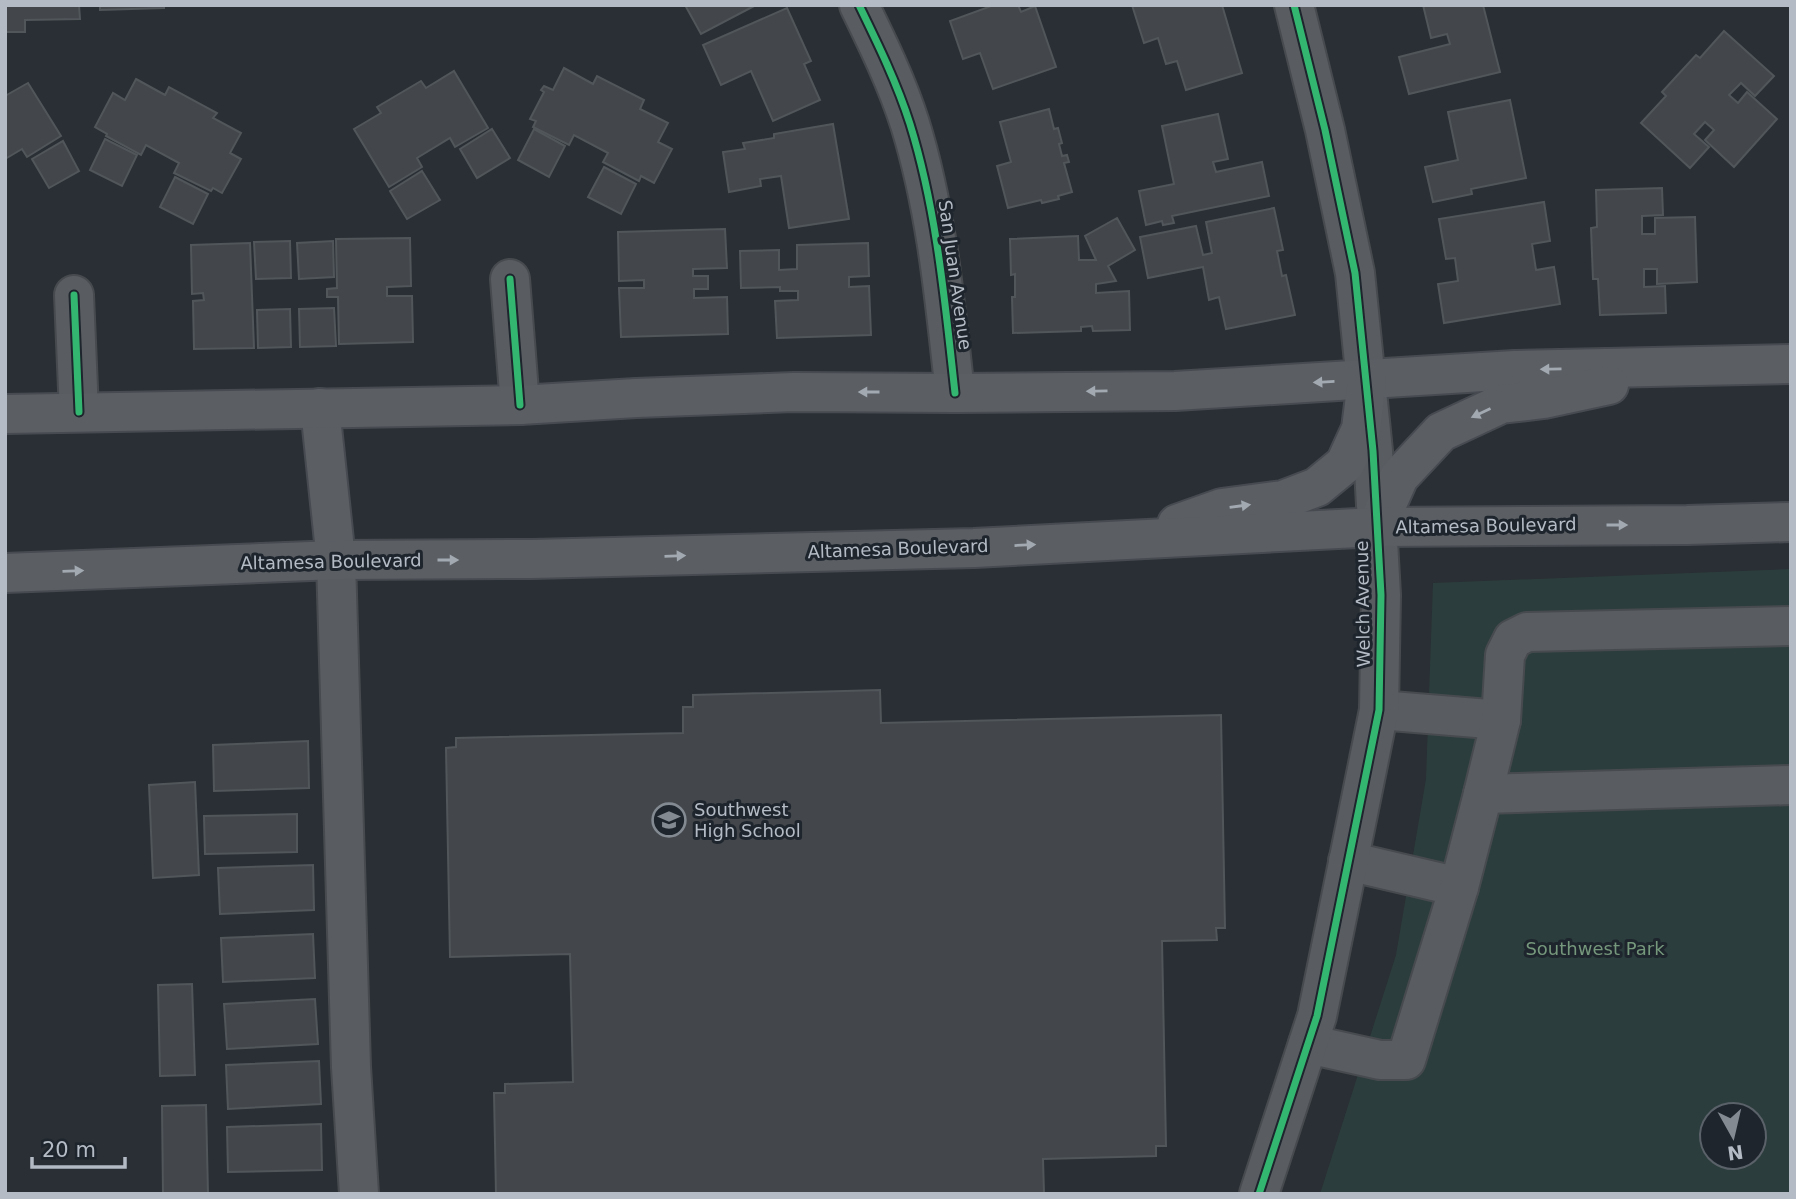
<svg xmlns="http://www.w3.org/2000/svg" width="1796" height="1199" font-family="'DejaVu Sans',sans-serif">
	<rect width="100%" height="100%" fill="#292f34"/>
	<path fill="#2c3d3d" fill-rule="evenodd" d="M1791,569V1194H1320L1396,955L1426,779L1433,583ZM1712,1115H1754V1157H1712Z"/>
	<g fill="#43474c" stroke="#51565b" stroke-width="2">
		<path d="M5,5H79L80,19L25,20V32H5Z"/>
		<path d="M100,5H164V8L100,10Z"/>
		<path d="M685,5H756L701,34Z"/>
		<path d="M994,5H1018L1021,12L1035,6L1056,67L993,89L980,53L963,59L950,21Z"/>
		<path d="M1132,5H1222L1242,73L1186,90L1177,61L1166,64L1158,38L1144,43Z"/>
		<path d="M1423,5H1483L1500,72L1409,94L1399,57L1450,44L1447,34L1431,38Z"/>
		<path d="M787,8L811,61L804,64L820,100L773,121L751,71L721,85L703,45Z"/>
		<path d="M1724,31L1774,76L1755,96L1741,83L1729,95L1738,103L1747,92L1777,119L1734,167L1705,140L1714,130L1705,122L1694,134L1709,147L1690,168L1641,123L1666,96L1662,92L1696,55L1700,58Z"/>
		<path d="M564,68L593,84L597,76L644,100L640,109L668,123L658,142L672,149L654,183L641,176L639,181L603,162L608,153L574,135L569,145L533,127L536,121L530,119L544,92L541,90L544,86L553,90Z"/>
		<path d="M454,71L488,128L455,147L450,138L417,158L422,167L389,187L354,129L381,113L377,107L421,81L426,88Z"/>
		<path d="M136,79L165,95L169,87L217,113L213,118L241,133L230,153L241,159L222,193L213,188L211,191L174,173L179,163L146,145L141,155L106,136L107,134L95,127L113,93L125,100Z"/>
		<path d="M28,83L61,136L27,157L22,149L5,159V96Z"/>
		<path d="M1510,100L1526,178L1471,189L1472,194L1433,202L1425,167L1458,160L1448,112Z"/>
		<path d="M1049,109L1054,129L1058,128L1062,143L1059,144L1062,156L1067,155L1069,162L1064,163L1072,192L1058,196L1059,199L1042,203L1041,200L1008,208L997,166L1011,162L1000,122Z"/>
		<path d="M1218,114L1228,159L1213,162L1216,172L1262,162L1269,196L1172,216L1174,223L1163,225L1162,221L1146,225L1139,191L1174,184L1162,126Z"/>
		<path d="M833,124L849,219L789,228L781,176L760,179L761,186L729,192L723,152L745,149L743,143L774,138V134Z"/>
		<path d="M492,129L510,158L477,178L460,149Z"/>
		<path d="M534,129L565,146L549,177L518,160Z"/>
		<path d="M105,139L137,155L122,186L90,170Z"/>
		<path d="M63,141L79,171L49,188L32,159Z"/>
		<path d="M604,167L636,184L621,214L588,197Z"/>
		<path d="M422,171L440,200L407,219L390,191Z"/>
		<path d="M175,177L208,194L193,224L160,207Z"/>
		<path d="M1662,188L1663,215L1642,216V234H1655V218L1695,217L1697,282L1657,284V269H1644V287L1665,286L1666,313L1600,315L1598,279H1593L1591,228L1597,227L1596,190Z"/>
		<path d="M1544,202L1550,241L1532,244L1536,270L1554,267L1560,304L1444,323L1438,284L1458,281L1455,258L1446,259L1439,219Z"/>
		<path d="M1274,208L1283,250L1277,251L1282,276L1286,275L1295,315L1226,329L1219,297L1209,300L1203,267L1148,278L1140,237L1196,226L1203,255L1212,253L1206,222Z"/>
		<path d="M1117,218L1135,250L1108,266L1116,281L1096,284V293L1129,291L1130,330L1093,331L1092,326L1081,327V331L1013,333L1012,297H1015V274L1011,275L1010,239L1078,236L1079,260H1096L1085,236Z"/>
		<path d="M725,229L727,268L693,269V276H708V289H694V298L727,297L728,334L621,337L619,288H644V280L619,281L618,232Z"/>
		<path d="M410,238L411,286L387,287V296H412L413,342L339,344L338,297H327V289L337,288L336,239Z"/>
		<path d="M290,241L291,278L256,279L254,242Z"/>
		<path d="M333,241L334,277L299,279L297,243Z"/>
		<path d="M250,243L254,348L194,349L193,301L204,300L203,293L192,294L191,245Z"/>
		<path d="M868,243L869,276L849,277V287L869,286L871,335L777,338L775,301L798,300V291H780V287L741,288L740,251L779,250V270L797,269V245Z"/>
		<path d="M334,308L336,346L300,347L299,309Z"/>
		<path d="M290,309L291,347L258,348L257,310Z"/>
		<path d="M880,690L881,723L1221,715L1225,928H1216L1217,940L1162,941L1166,1146H1156V1156L1043,1159L1044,1194H496L494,1093H505V1084L573,1082L570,954L450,957L446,748L456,747V738L683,733V707H693V695Z"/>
		<path d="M308,741L309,788L214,791L213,745Z"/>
		<path d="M195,782L199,875L153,878L149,785Z"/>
		<path d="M297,814V852L205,854L204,816Z"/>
		<path d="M313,865L314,910L220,914L218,868Z"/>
		<path d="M313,934L315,978L223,982L221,938Z"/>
		<path d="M192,984L195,1075L160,1076L158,985Z"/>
		<path d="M315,999L318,1044L227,1049L224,1004Z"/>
		<path d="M319,1061L321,1104L228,1109L226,1065Z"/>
		<path d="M206,1105L208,1194H163L162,1106Z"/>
		<path d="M321,1124L322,1170L228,1172L227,1127Z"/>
	</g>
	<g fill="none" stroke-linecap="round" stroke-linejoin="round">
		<defs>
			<g id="minor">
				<path d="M859,5C878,44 897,83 910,124C937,211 945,303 955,393"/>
				<path d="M510,279L520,405"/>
				<path d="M74,295L79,412"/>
				<path d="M336,560L351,1067L359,1194"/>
				<path d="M1379,710L1501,720"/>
				<path d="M1483,794L1791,785"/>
				<path d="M1348,861L1459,887"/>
				<path d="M1308,1044L1380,1060H1406L1459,887L1483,794L1501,720L1505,655L1513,639L1527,632L1791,626"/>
				<path d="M1259,1194L1317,1016L1379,710L1381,595L1373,451L1355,273L1325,130L1294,5"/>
			</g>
			<g id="major">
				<path d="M320,408L336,560"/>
				<path d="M5,414L520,405L636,398L794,392L955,393L1175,391L1515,370L1791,364"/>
				<path d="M1177,524L1222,508L1283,500L1317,487L1345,464L1361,429L1367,380"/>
				<path d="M1377,527L1399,477L1441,432L1501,404L1544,399L1609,385"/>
				<path d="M5,573L336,560L532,559L974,548L1377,527L1687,525L1791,522"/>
			</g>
		</defs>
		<use href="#minor" stroke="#474b4f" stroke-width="42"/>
		<use href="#major" stroke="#474b51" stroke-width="42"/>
		<use href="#minor" stroke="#595d62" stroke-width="38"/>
		<use href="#major" stroke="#5b5f64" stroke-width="38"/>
		<defs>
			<g id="cycleway">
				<path d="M859,5C878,44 897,83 910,124C937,211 945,303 955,393"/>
				<path d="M510,279L520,405"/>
				<path d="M74,295L79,412"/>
				<path d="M1259,1194L1317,1016L1379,710L1381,595L1373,451L1355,273L1325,130L1294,5"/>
			</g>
		</defs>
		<use href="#cycleway" stroke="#1e252d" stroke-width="11"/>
		<use href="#cycleway" stroke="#33b770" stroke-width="7"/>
	</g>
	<defs><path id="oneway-solid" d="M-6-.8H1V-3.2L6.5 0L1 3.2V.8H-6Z" transform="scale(1.75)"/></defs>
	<g fill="#a2a9b1">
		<use href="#oneway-solid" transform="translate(1551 369) rotate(179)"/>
		<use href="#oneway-solid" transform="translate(1324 382) rotate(177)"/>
		<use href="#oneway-solid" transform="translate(1097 391) rotate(179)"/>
		<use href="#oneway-solid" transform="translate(869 392) rotate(-180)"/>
		<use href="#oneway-solid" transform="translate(1481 413) rotate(155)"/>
		<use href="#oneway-solid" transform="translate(1240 506) rotate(-8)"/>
		<use href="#oneway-solid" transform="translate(1617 525)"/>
		<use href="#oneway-solid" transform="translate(1025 545) rotate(-3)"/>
		<use href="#oneway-solid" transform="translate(675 556) rotate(-2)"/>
		<use href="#oneway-solid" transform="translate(448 560)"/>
		<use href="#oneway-solid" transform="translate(73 571) rotate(-2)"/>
	</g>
	<defs>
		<symbol id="school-ring" viewBox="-11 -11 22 22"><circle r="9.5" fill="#1e252d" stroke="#838a92" stroke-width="1.5"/><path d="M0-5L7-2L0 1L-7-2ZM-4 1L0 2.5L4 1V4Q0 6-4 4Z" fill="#838a92"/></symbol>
	</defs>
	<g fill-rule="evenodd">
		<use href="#school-ring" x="650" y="801" width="38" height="38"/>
	</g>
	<g text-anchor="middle" stroke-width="6" stroke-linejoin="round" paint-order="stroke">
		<g font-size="18" fill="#b4bbc4" stroke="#1e252d">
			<text transform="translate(955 275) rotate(82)" y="6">San Juan Avenue</text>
			<text transform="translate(1486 526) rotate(-1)" y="6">Altamesa Boulevard</text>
			<text transform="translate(898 549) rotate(-2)" y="6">Altamesa Boulevard</text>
			<text transform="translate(331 562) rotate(-1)" y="6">Altamesa Boulevard</text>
			<text transform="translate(1363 604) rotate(-91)" y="6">Welch Avenue</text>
		</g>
		<g font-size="18" fill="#b4bbc4" stroke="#1e252d" text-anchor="start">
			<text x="694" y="816">Southwest<tspan x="694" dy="21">High School</tspan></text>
		</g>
		<g font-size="18" fill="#75977b" stroke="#1e252d">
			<text x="1595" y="955">Southwest Park</text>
		</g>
	</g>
	<rect width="1796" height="1199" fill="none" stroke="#b4bbc4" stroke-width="14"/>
	<g transform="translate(1733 1136) rotate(172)"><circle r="33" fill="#1e252d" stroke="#5a6169" stroke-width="2"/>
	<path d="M0-5L12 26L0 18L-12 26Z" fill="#838a92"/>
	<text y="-10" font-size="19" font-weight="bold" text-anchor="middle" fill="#b4bbc4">N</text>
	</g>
	<path d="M32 1157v10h93v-10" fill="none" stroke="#b4bbc4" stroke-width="3.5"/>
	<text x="42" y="1157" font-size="21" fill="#b4bbc4" stroke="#1e252d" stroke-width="5" paint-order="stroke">20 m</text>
</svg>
